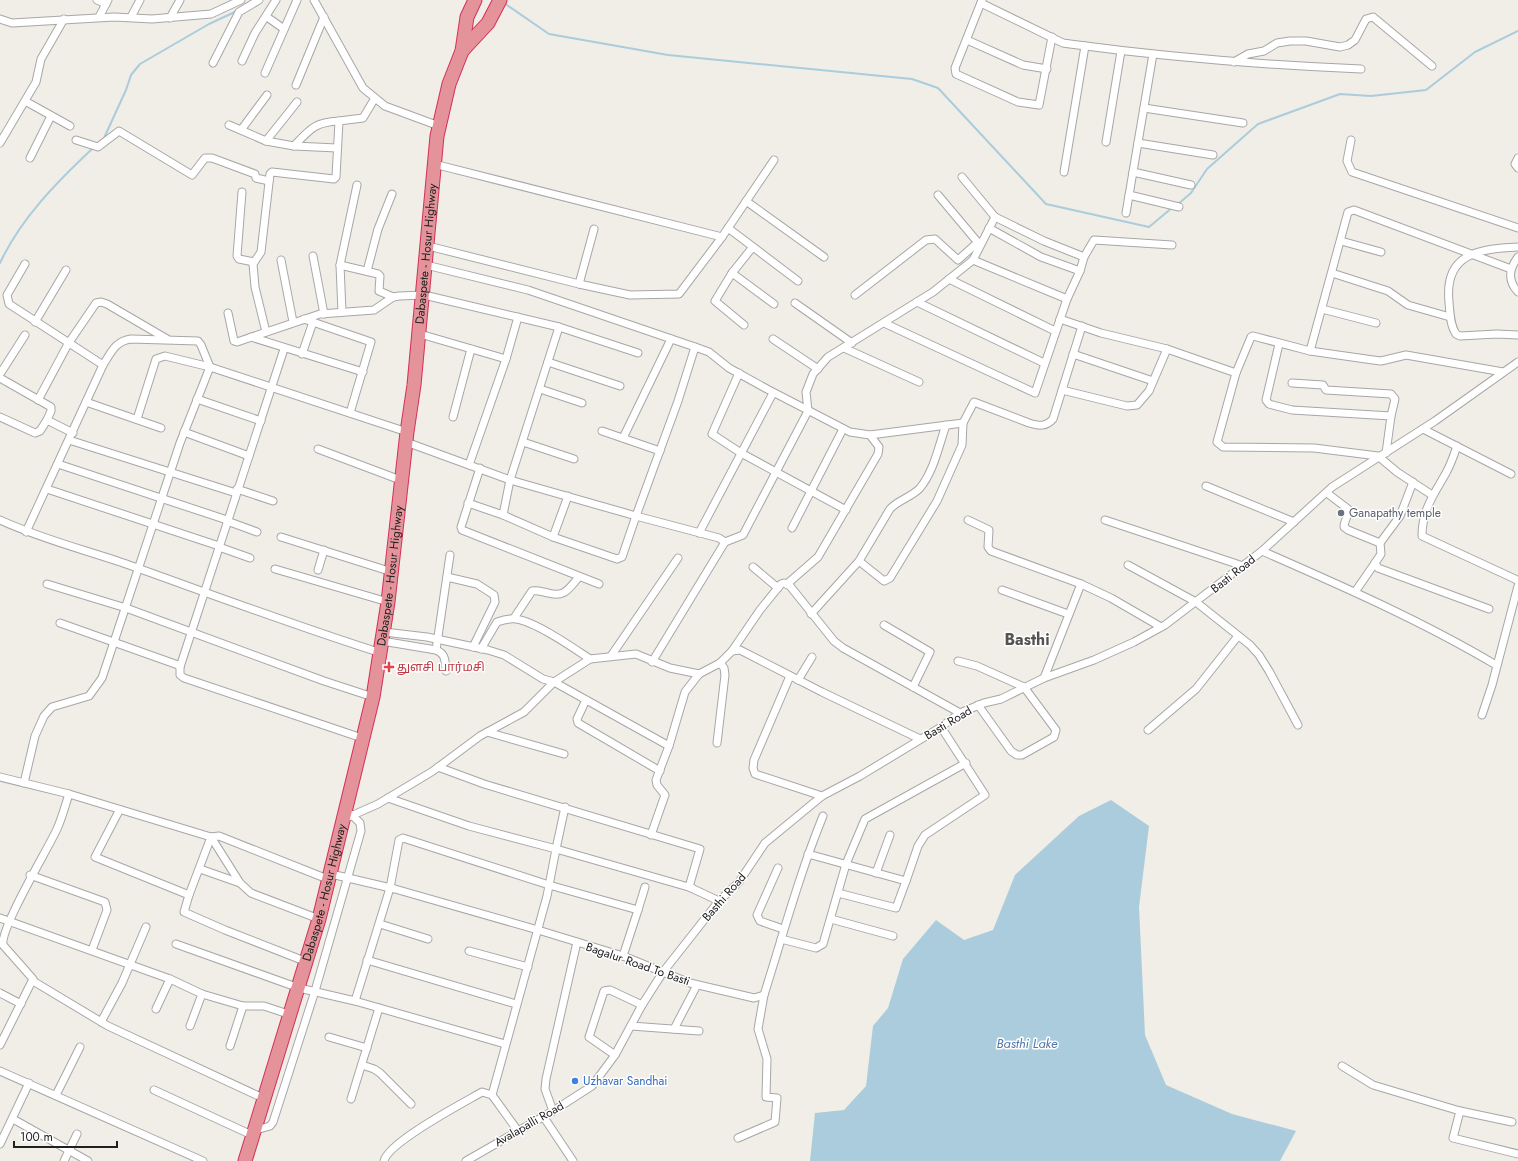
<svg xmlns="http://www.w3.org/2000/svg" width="1518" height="1161" font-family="Jost,'Noto Sans Tamil',sans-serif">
	<rect width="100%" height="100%" fill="#f0eee7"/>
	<path fill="#aaccdc" d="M1111,800L1149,826L1139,907L1145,1035L1166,1085L1232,1114L1296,1131L1280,1161H810L815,1113L844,1110L866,1086L873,1026L888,1008L903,959L936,920L964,940L993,930L1015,875L1079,816Z"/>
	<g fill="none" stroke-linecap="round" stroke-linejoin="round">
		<g stroke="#aaccdc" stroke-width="2">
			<path d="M504,3L549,34L668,55L912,79L938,88L1046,204L1149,227L1173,207"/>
			<path d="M99,142L104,138L126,90L131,75L140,64L209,24L237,11"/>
			<path d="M1177,205L1191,193L1207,169L1258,124L1340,94L1371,96L1426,90L1475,52L1518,31"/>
			<path d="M0,263C21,218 57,182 93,148"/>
		</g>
		<defs>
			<g id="street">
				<path d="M97,0L106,4"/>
				<path d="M314,0L363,88L385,106L439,126"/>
				<path d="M982,0L955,68L956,74L1018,102L1039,105L1052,37"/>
				<path d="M981,3L1063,43L1070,44C1167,57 1263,65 1361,69"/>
				<path d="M99,17L108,0"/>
				<path d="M131,17L140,0"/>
				<path d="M267,17L284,29"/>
				<path d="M170,18L180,0"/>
				<path d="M0,19L12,23L114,17L152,19L211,14L241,0"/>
				<path d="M967,40L1023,65L1047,69"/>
				<path d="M242,61L255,33L276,0"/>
				<path d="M1234,62L1248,54L1264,51L1277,43L1290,41H1306L1340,47L1348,45L1355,40L1366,19L1373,17L1432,66"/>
				<path d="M213,63L239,12L259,0"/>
				<path d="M265,73L297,0"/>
				<path d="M296,85L324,17"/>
				<path d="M25,101L70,126"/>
				<path d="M1144,108L1243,123"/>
				<path d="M229,125L266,141L294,146L337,148"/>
				<path d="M241,130L267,95"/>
				<path d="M76,140L98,147L119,131L192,175L205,158H212L255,174L256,178L269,181"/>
				<path d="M1351,140L1347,161L1352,172L1518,228"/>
				<path d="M266,141L297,102"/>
				<path d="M1106,142L1121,51"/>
				<path d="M0,143L36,82L41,59L64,19"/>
				<path d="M1138,143L1213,155"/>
				<path d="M294,146C310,129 315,122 339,121"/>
				<path d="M30,158L51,116"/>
				<path d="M1518,158L1515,164L1518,168"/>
				<path d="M434,164L722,237"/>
				<path d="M1064,172L1085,46"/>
				<path d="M1133,172L1191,185"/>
				<path d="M962,177L995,217"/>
				<path d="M242,192L237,256L239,259L254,262"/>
				<path d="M938,195L980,245"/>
				<path d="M1129,195L1179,207"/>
				<path d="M746,201L824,257"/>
				<path d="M1126,213L1153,54"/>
				<path d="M728,228L798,281"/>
				<path d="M989,228L1041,257L1080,271L1084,257"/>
				<path d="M1341,241L1381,252"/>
				<path d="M428,246L579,284L630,295L679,294L722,237L774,160"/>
				<path d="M1518,247C1479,249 1444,253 1449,302C1450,313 1450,325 1456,334L1460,336L1497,334L1518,335"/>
				<path d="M313,256L324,314"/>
				<path d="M1518,257C1509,269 1507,280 1518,292"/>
				<path d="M281,260L293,322"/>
				<path d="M973,260L1067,299L1080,271"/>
				<path d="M25,264L7,295L9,304L103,365"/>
				<path d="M340,265L378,274L380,276L379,291L393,297"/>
				<path d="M367,271L378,229L392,194"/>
				<path d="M732,273L774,304"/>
				<path d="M1332,273L1388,291L1408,305L1450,317"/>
				<path d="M949,279L1055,331"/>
				<path d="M579,284L594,229"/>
				<path d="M855,295L926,240L935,239L958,260L978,242"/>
				<path d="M917,302L1044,363"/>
				<path d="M795,303L852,343"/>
				<path d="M1322,309L1376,323"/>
				<path d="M342,312L340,265L357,185"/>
				<path d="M228,313L234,341L237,342L320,314L374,310L393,297L399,296L424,295L559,327L510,480L503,515L553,537L617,559L622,557L636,516L719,538L725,542"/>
				<path d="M304,319L371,342L350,413"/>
				<path d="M1060,319L1101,333L1167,349L1236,373L1217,442L1223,447L1314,448L1378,456L1397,472L1432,495"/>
				<path d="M35,322L66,270"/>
				<path d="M884,323L1035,393L1067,299"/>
				<path d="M744,325L715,301L732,273L752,248"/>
				<path d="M559,327L638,353"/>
				<path d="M266,332L255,287L253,264L261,252L270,174L272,172L334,179L336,177L339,121L363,118L375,98"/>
				<path d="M420,334L506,359L469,465L510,480L636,516L678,401L695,347L528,290L426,265"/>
				<path d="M251,337L363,372"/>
				<path d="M773,339L818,369"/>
				<path d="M1279,344L1266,400L1269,404L1292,410L1391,416L1386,453"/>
				<path d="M695,347L709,352L729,368L767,389L850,432L870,435L963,423L974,402L1029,423C1039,426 1046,427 1053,419L1082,326"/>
				<path d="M844,348L919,382"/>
				<path d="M1310,351L1348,212L1354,210L1511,269"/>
				<path d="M302,354L313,322"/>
				<path d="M1073,354L1153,381"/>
				<path d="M506,359L518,317"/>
				<path d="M548,362L620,386"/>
				<path d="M739,373L712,434L741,453L846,510"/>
				<path d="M1236,373L1251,337L1253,336L1310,351L1373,360L1381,361L1406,355L1503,372"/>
				<path d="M0,374L25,335"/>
				<path d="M0,378L51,407V411L47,420L73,433"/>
				<path d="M1292,383L1323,385L1326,390L1391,394L1395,399L1391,416"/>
				<path d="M540,389L582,403"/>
				<path d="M1062,390L1127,406L1137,405L1149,391L1167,349"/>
				<path d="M197,399L261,421"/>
				<path d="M38,400L68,344L96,303L101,302L107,304L167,339"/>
				<path d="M86,402L161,428"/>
				<path d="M0,417L35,433L40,431L47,420"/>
				<path d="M453,417L471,349"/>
				<path d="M137,419L156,359L165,356L210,367"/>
				<path d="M1423,429L1511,474"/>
				<path d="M602,431L660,451"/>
				<path d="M184,432L249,456"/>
				<path d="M623,438L671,339"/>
				<path d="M69,440L236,493"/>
				<path d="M406,442L469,465"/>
				<path d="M523,442L574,459"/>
				<path d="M1457,446C1454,455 1451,464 1446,473C1434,494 1422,510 1422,536L1515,579L1518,581"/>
				<path d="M318,449L403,481"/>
				<path d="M58,464L227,520"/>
				<path d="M480,468L461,527L462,530L599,584"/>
				<path d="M1206,486L1294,522"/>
				<path d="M47,489L219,546"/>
				<path d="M237,489L273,501"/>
				<path d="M1327,493L1348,509C1349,516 1344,520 1344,527L1348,530L1380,543L1381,554L1375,563L1378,568L1489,609"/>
				<path d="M468,503L503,515"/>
				<path d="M0,520C41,539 86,550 129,565C213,595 296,626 381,653"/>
				<path d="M968,520L989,530L988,547L991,551L1081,584L1111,598L1161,627"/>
				<path d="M1105,520L1243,566"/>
				<path d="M227,521L257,532"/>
				<path d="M792,528L843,429"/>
				<path d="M26,532L103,365C111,353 115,341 131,339L198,341L201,345L210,367"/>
				<path d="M699,533L773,393"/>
				<path d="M281,537L392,572"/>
				<path d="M553,537L568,496"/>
				<path d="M1380,543L1400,516L1413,482"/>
				<path d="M219,547L250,558"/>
				<path d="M1262,551C1342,586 1422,621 1496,665"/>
				<path d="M859,561L884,581L890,578L937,501L962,445L963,423"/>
				<path d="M1128,565L1196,602L1250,645L1259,655L1269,671L1298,725"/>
				<path d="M753,567L778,588"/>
				<path d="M275,569L388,602"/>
				<path d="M318,570L324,550"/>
				<path d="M447,577L477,584L494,595L495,602L473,647"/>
				<path d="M47,584L126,608L324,681L373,697"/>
				<path d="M787,584L818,557L878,454L879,447L870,435"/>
				<path d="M1002,590L1068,614"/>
				<path d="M1355,592L1375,563"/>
				<path d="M811,614L859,561L890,509C898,500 912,497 920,488C934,471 939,445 946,425"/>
				<path d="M514,618L532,591C538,590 542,592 548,593C565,598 569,588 579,577"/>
				<path d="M60,623L178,665L180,667V675L184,678L362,738"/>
				<path d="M884,625L930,652L913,687"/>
				<path d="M384,632L427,637L488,650L504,655L543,679L554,682L669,746L685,692L699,674L720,663L732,651L740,650L822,692L920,739"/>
				<path d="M382,641L436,650C446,654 445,661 446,671"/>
				<path d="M481,649L497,622C503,620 509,618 516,619C536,622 572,647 590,659"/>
				<path d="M436,650L450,555"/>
				<path d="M732,651L760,610L781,584L784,583L790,586L834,641L843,648L960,713"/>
				<path d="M611,656L678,558"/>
				<path d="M958,661L977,666L1024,687L1056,730L1054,737L1022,755H1017L1011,751L978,705"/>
				<path d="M652,662L725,542L743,535L808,411L806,392L813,374L828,357L933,292L973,260L995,217L1044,241L1084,257L1094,240L1172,245"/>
				<path d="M180,667L284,349"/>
				<path d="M790,676L754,760L753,768L755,774L822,796"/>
				<path d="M1044,678L1081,584"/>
				<path d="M798,680L812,657"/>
				<path d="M586,700L577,719L578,723L660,771"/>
				<path d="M1482,715L1492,685L1518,586"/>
				<path d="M1148,730L1196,689L1238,636"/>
				<path d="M487,732L564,754"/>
				<path d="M717,743L725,675L724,668L720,663"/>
				<path d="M438,767L484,784L700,849L689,887L719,901"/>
				<path d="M0,777L69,794L211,837L240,883L251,893L319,919"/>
				<path d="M24,783L35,736L44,716L52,707L89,696L102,678L180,443L210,367L407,432"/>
				<path d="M388,798L469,826L556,849L565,807"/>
				<path d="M119,811L95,857L189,895L184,912L225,930L307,962"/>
				<path d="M344,819L378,804L433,771L480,736L524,712L554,682L590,659L636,654L670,668L699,674"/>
				<path d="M651,835L665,795L657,785L656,780L669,746"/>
				<path d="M808,854L906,881L918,846L925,835L985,795L941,727"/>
				<path d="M778,868L757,915L760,921L783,929"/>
				<path d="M200,869L240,883"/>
				<path d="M876,873L890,835"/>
				<path d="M331,874L395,889L538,930L623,956L690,983L754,998L764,995C783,935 799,875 823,816"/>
				<path d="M30,875L105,902L107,910L92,950"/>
				<path d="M838,893L896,908L906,881"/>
				<path d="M189,895L211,837L219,836L330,880"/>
				<path d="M638,910L645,887"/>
				<path d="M0,918L170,979L202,994L190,1026"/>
				<path d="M831,919L893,936"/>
				<path d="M380,924L428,939"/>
				<path d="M781,939L816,948L823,944L846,864L865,819L966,763"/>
				<path d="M176,944L299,988L355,1001L505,1044"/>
				<path d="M469,951L528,967"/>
				<path d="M367,960L516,1004"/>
				<path d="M33,981L108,1026L265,1099"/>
				<path d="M0,993L21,1004"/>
				<path d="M202,994L243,1006H264L291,1015"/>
				<path d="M355,1001L390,888L399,840L403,838L549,885L638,910L623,956"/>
				<path d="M156,1009L170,979"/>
				<path d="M101,1022L122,983L146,927"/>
				<path d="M631,1026L699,1031"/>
				<path d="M674,1029L697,985"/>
				<path d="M329,1037L367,1048"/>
				<path d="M0,1045L33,979L3,945C0,928 48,849 57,829C62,818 65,806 69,794"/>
				<path d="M230,1046L243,1006"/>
				<path d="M615,1055L589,1037L604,991L610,990L642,1005"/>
				<path d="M362,1065L374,1069L380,1073L411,1104"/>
				<path d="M1342,1066L1373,1085L1460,1111L1453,1138L1518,1154"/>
				<path d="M0,1071L203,1161"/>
				<path d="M154,1090L254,1136"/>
				<path d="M56,1095L80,1047"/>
				<path d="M351,1099L379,1008"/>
				<path d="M553,1111L545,1089L546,1079L577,942"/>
				<path d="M1460,1111L1512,1122"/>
				<path d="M543,1116L573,1161"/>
				<path d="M13,1119L88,1161"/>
				<path d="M256,1130L270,1126L273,1122L315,991L361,831L360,823L352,815"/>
				<path d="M518,1131L492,1095L547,896L556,849L692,888"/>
				<path d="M738,1138L775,1122L777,1098L766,1097L767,1059L758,1029L764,995"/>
				<path d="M0,1144L29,1083"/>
				<path d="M64,1161L77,1134"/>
				<path d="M384,1161C388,1142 463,1103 482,1092L492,1095"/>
				<path d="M466,1161L553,1111L592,1086L615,1055L642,1005L663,972L719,901L739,882L765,843L822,796L860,776L941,727L960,713L984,703L1001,699L1044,678L1094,660L1134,642L1165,625L1262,551L1332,487L1435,421L1518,362"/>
			</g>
			<g id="highway">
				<path d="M462,51L488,23L500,0"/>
				<path id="s1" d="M245,1161L319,919L373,697L388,602L407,432L414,385L437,136L449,84L462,51L467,17L475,0"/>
			</g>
		</defs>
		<use href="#street" stroke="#a7a7a7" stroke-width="9"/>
		<use href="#highway" stroke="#d42f58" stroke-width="15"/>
		<use href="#street" stroke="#fff" stroke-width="7"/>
		<use href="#highway" stroke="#e4939b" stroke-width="13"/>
	</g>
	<circle fill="#6b7280" stroke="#fff" stroke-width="1.5" cx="1341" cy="513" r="4"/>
	<path fill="#e0444e" stroke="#fff" stroke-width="1.5" d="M387 661h4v4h4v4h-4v4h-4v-4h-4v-4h4z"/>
	<circle fill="#3f7fe0" stroke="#fff" stroke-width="1.5" cx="575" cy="1081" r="4"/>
	<g text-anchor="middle" stroke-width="3" stroke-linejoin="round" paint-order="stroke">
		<g font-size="12" fill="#202020" stroke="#fff">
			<text dy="4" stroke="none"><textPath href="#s1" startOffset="928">Dabaspete - Hosur Highway</textPath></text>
			<text transform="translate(1233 574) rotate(-38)" y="4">Basti Road</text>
			<text dy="4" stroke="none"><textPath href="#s1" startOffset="604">Dabaspete - Hosur Highway</textPath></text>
			<text transform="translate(948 723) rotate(-31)" y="4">Basti Road</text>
			<text dy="4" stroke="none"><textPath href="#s1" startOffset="280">Dabaspete - Hosur Highway</textPath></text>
			<text transform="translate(724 897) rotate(-49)" y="4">Basthi Road</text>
			<text transform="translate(638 964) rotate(19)" y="4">Bagalur Road To Basti</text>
			<text transform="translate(529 1124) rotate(-30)" y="4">Avalapalli Road</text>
		</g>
		<g font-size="12" fill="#5b616d" stroke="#fff" text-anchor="start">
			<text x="1349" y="517">Ganapathy temple</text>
		</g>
		<g font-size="12" fill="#be3a42" stroke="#fff" text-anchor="start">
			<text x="397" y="671">துளசி பார்மசி</text>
		</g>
		<g font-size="12" fill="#366cbe" stroke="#fff" text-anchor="start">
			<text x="583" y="1085">Uzhavar Sandhai</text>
		</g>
		<g font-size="13" font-style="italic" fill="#5076ad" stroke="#fff">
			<text x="1027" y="1048">Basthi Lake</text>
		</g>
		<g font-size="16" font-weight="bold" fill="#535353" stroke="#fff">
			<text x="1027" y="645">Basthi</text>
		</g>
	</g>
	<path d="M14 1141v6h103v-6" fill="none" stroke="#202020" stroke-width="2"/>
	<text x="20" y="1141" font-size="12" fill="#202020" stroke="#ffffff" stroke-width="3" paint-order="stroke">100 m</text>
</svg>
